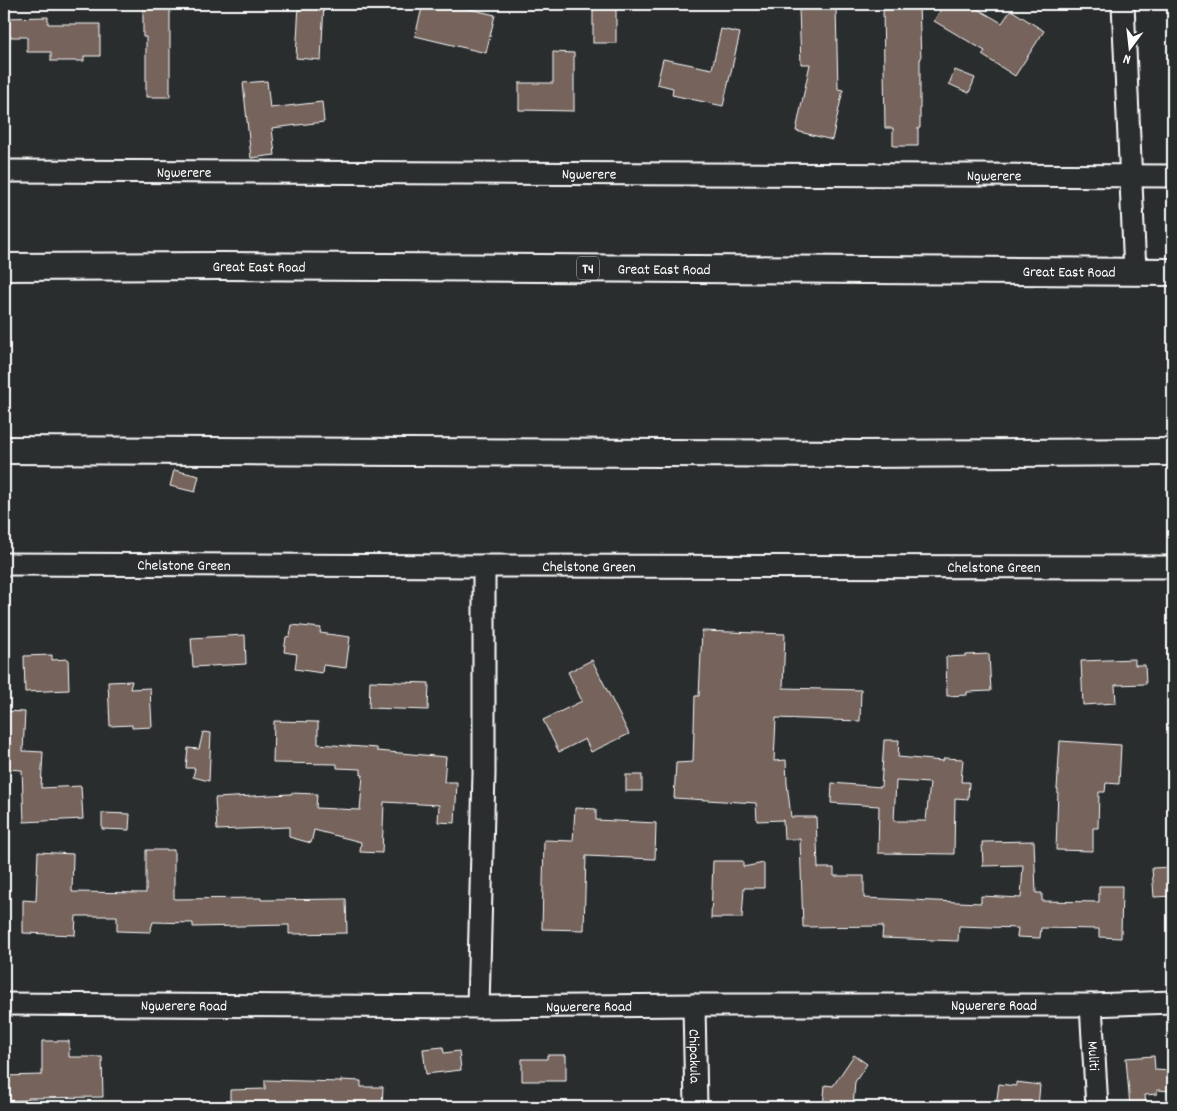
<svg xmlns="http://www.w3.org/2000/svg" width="1177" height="1111" font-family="Dekko,sans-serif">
	<rect width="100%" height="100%" fill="#2a2d2e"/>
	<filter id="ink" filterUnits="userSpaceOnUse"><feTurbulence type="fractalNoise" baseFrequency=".02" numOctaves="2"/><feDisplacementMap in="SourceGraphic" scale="10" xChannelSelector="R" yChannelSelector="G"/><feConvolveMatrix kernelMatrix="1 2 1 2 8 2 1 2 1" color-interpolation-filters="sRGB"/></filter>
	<g filter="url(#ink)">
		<g fill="#74635c" stroke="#fff" fill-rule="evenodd">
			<path d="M143,4H170V97H146V37H143Z"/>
			<path d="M299,4H324L321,60L296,58Z"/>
			<path d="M423,4H449L495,15L486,53L415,36Z"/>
			<rect x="593" y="4" width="23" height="39"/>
			<path d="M944,4H969L1002,23L1011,10L1044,31L1015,76L982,55L985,51L934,21Z"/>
			<path d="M919,5L921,59H920V128H918V146H893V128H885L883,6Z"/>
			<path d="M836,8L838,89L843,90L832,140L796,131L810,64H801L799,9Z"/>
			<path d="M48,17V24H100V56H84V61H51V52H27V37H4V18Z"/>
			<path d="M721,29L740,33L723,106L672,95L673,88L657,84L663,59L712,69Z"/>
			<path d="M553,52L574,53V111L519,110V83H553Z"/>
			<path d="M955,70L975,78L969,93L949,84Z"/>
			<path d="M267,81L270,108L322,102L324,122L272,128L275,155L251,158L243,83Z"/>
			<path d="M174,470L199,476L195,492L170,486Z"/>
			<path d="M292,625L321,628L320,633L350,637L346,668L323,665L322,673L295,669L297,654L284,652L286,637L290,636Z"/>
			<path d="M702,631L785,634L783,688L861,690L860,721L776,718L774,761L786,760L787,783L791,817H816L818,868H834V876H864V898L981,903V896L1021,898L1023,865L983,866L982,842L1034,841L1036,893H1042V901L1099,902V886H1122L1121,938L1099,937V929L1041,928L1040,938L1017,937L1018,928L959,926L958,941L882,938L883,926L803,927L800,839H784L783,820L757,821L756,803L674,798L676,763L693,762L695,696H699Z"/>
			<path d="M245,635L246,664L193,667L191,638Z"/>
			<path d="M989,654L991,691L967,692V695L947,696L946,657L966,656V655Z"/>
			<path d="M52,655V660L68,659L69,690L25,692L24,656Z"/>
			<path d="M1135,659V665H1145L1146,684L1115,685L1116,703L1083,705L1081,661Z"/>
			<path d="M592,660L629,734L591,752L585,739L559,752L543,720L582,701L568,672Z"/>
			<path d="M132,681L130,689L150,688L152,727L132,728V725L110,726L108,682Z"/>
			<path d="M370,681L429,683L428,710L369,708Z"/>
			<path d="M4,711L25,712L23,751L43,752L41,788L81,786L83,819L24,822L22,770L4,769Z"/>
			<path d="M274,721L318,722V744L377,748V751L446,757L444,782H457L455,823L438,822L439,805L384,802L382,853L360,852L361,842L314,830L311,843L289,837V827L217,830L215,798L291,794V793L317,794L316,808L360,810L363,775H361V769L337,768V764L273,763Z"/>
			<path d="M203,732L211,733L209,781L193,777L195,768H186L188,748L199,749Z"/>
			<path d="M884,740H899L898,757L943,761L944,758L963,759L961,782H969L968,799L955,798L954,854L878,853L879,806L831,803L832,783L881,787ZM896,781L930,783L926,821H894Z"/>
			<path d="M1060,741L1121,745L1119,784L1106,783L1105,792H1099L1098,828H1093V851L1056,850L1058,789H1057Z"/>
			<rect x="626" y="775" width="16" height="16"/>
			<path d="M575,808L596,809V820L656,823L655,859L586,856L584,930L542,929L544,840L573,841Z"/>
			<path d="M102,813L130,814L129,830L102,829Z"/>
			<path d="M146,850H174V899L261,898V900L346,899L347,933L289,934V925L193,927V923L153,922L150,932L117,931V916H76L75,935L23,933V900L36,901L38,852L73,854L72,892L146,893Z"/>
			<path d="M713,861H743V867L764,863V888H744L742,918H711Z"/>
			<path d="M1173,867V896L1154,897L1152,868Z"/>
			<path d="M42,1041H69V1057H102L103,1097L28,1098V1100L4,1101V1076L42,1075Z"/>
			<path d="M443,1047L444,1053L459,1051L461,1070L426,1074L423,1049Z"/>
			<path d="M547,1055H566V1081H522V1059H547Z"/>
			<path d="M854,1055L867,1064L855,1082L853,1107H823L825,1085L833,1086Z"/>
			<path d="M1154,1056L1155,1070L1173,1071V1091L1157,1090V1094L1145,1095L1146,1107H1130L1126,1058Z"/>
			<path d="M265,1080L341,1082V1080L361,1081V1087H383L382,1107H230V1090L265,1089Z"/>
			<path d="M1016,1082L1040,1085L1038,1107L996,1106L999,1084L1016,1086Z"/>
		</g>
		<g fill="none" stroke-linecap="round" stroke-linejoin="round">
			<defs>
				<g id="minor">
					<path d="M1123,4L1135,272"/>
					<path id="s1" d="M4,171L1173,176"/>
					<path id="s2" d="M4,564L484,566L1173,567"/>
					<path id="s3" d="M4,1004L478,1007L694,1005H1091L1173,1002"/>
					<path id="s4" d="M694,1005L696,1107"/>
					<path id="s5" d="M1091,1005L1097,1107"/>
					<path d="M478,1007L484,773V566"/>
				</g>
				<g id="major">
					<path id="s6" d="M4,267L221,266L1173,272"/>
					<path d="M4,450L860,454L1173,452"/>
				</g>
			</defs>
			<use href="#minor" stroke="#fff" stroke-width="25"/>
			<use href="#major" stroke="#fff" stroke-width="30"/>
			<use href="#minor" stroke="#2a2d2e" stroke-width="21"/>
			<use href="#major" stroke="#2a2d2e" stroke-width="26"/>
		</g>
	</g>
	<g text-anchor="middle" stroke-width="4.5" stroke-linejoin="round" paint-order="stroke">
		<rect fill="#2a2d2e" stroke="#bfc0c0" stroke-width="1" x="577" y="256.5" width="22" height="23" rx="4"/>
		<g font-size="14" font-weight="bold" fill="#fff">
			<text x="588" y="273">T4</text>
		</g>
		<g font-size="15" fill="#fff" stroke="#2a2d2e">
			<text dy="5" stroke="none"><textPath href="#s1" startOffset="180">Ngwerere</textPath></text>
			<text dy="5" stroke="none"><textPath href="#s1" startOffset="585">Ngwerere</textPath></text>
			<text dy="5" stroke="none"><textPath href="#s1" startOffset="990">Ngwerere</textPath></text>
			<text dy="5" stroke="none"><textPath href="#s6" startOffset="255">Great East Road</textPath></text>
			<text dy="5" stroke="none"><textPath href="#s6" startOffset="660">Great East Road</textPath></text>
			<text dy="5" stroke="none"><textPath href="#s6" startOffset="1065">Great East Road</textPath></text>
			<text dy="5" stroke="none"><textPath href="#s2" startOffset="180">Chelstone Green</textPath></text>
			<text dy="5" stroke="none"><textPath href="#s2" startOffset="585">Chelstone Green</textPath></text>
			<text dy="5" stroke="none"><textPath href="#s2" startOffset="990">Chelstone Green</textPath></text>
			<text dy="5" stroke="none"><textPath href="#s3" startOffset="180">Ngwerere Road</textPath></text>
			<text dy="5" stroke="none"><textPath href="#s3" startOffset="990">Ngwerere Road</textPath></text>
			<text dy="5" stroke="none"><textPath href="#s3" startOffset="585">Ngwerere Road</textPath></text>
			<text dy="5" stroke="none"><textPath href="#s4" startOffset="51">Chipakula</textPath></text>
			<text dy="5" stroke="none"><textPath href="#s5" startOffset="51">Muliti</textPath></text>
		</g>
	</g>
	<rect width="1177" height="1111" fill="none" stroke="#2a2d2e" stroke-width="20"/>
	<rect x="10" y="10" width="1157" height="1091" fill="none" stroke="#fff" stroke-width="2" filter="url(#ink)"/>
	<g transform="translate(1130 48) rotate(195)" stroke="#2a2d2e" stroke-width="4" paint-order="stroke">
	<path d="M0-4L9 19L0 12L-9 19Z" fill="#ffffff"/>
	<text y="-8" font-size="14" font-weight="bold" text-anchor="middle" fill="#ffffff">N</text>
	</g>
</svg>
